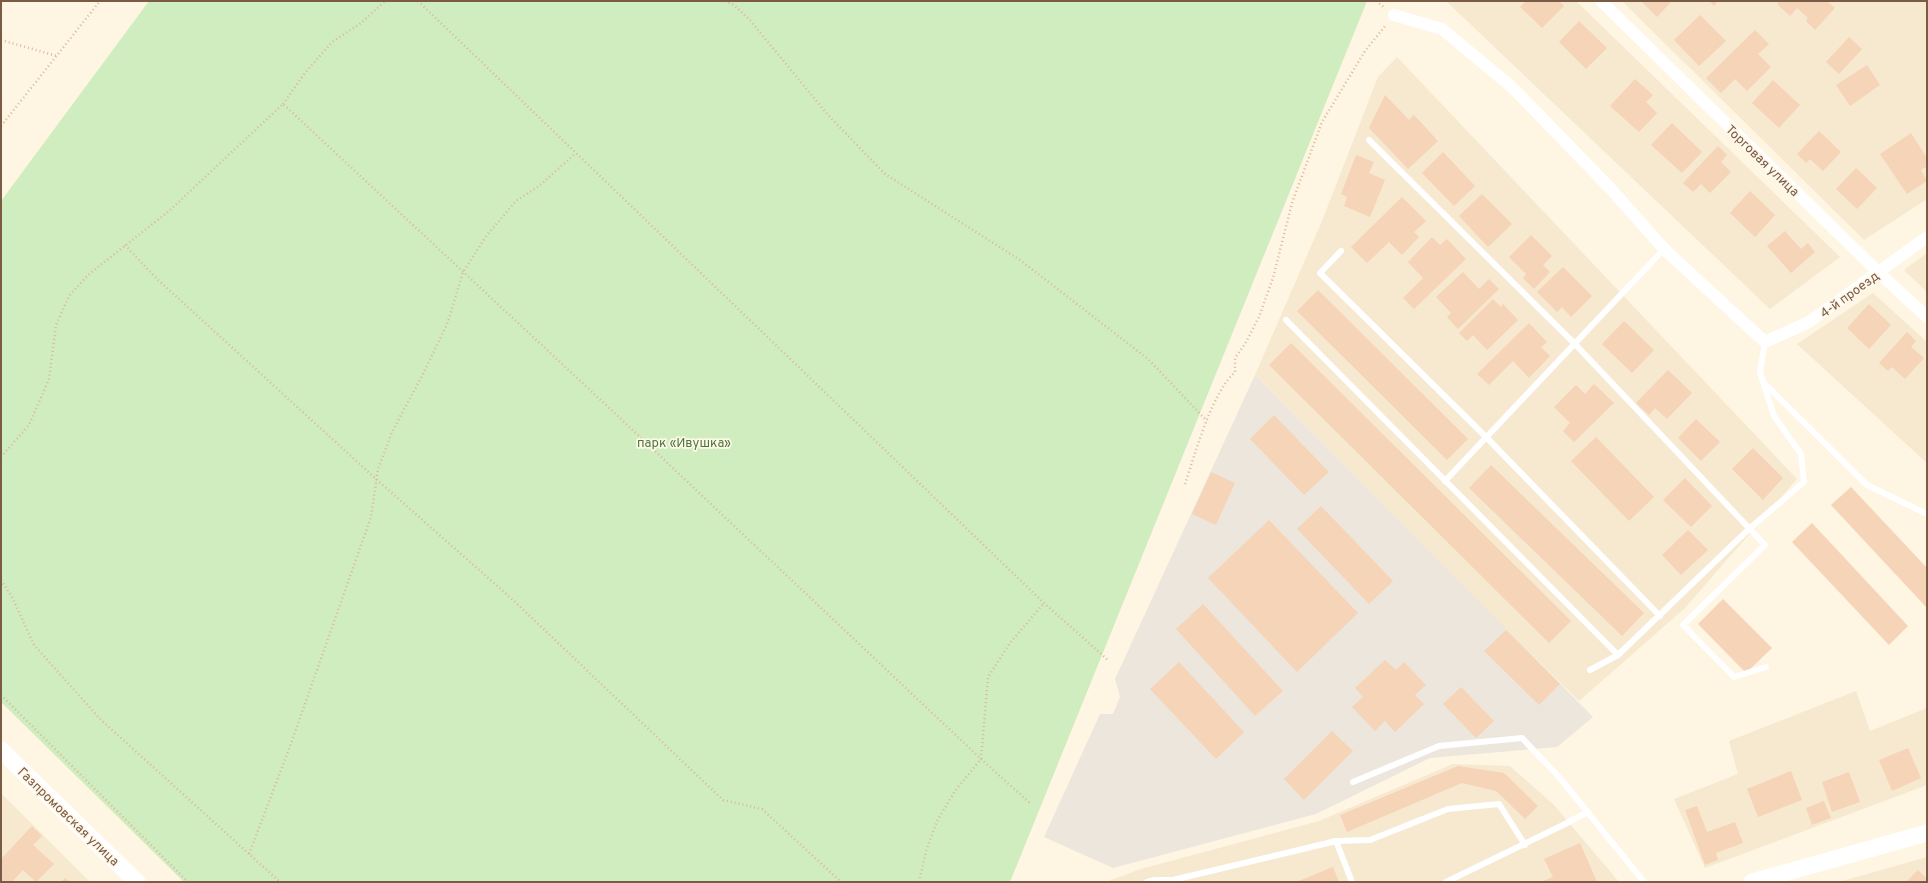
<svg xmlns="http://www.w3.org/2000/svg" width="1928" height="883" font-family="Overpass,sans-serif">
	<rect width="100%" height="100%" fill="#fef5e2"/>
	<g fill="#f7e8d0">
		<path d="M1446,1H1576L1840,257L1770,309Z"/>
		<path d="M1622,1H1927V199L1864,240Z"/>
		<path d="M1397,57L1797,479L1685,608L1579,701L1506,630L1255,375L1322,221L1378,77Z"/>
		<path d="M1927,253V292L1904,270Z"/>
		<path d="M1873,293L1927,342V463L1797,344Z"/>
		<path d="M1856,691L1870,731L1927,708V785L1705,868L1674,799L1738,774L1729,741Z"/>
		<path d="M1453,764L1510,766L1554,805L1619,882H1106L1141,869L1319,821Z"/>
		<path d="M1,793L90,882H1Z"/>
		<path d="M1927,857V882H1839Z"/>
	</g>
	<path fill="#ede6dd" d="M1255,375L1593,717L1557,747L1430,758L1316,814L1113,868L1044,837L1100,714H1113L1120,697L1115,679Z"/>
	<path fill="#cfedbf" d="M149,1H1367L1010,882H184L1,702V201Z"/>
	<g fill="#f6d4b7">
		<path d="M1526,1H1559L1564,6L1542,28L1520,7Z"/>
		<path d="M1641,1H1672L1657,17Z"/>
		<path d="M1709,1H1718L1714,6Z"/>
		<path d="M1779,1H1827L1835,8L1815,30L1806,21L1808,18L1797,8L1790,16L1777,4Z"/>
		<path d="M1700,15L1726,41L1699,66L1674,40Z"/>
		<path d="M1579,21L1607,48L1586,69L1559,42Z"/>
		<path d="M1755,30L1769,44L1758,54L1771,67L1747,91L1735,79L1721,93L1706,78Z"/>
		<path d="M1849,37L1862,49L1839,74L1826,62Z"/>
		<path d="M1867,65L1880,85L1850,106L1836,85Z"/>
		<path d="M1635,79L1653,95L1646,102L1657,113L1639,132L1610,106Z"/>
		<path d="M1773,80L1800,105L1779,128L1752,103Z"/>
		<path d="M1385,95L1409,120L1414,115L1438,141L1408,169L1369,128Z"/>
		<path d="M1672,123L1702,152L1682,173L1651,145Z"/>
		<path d="M1819,131L1841,152L1823,171L1810,159L1806,163L1797,154Z"/>
		<path d="M1911,133L1927,158V166L1921,170L1927,181L1907,194L1880,154Z"/>
		<path d="M1718,146L1727,155L1721,162L1731,172L1710,193L1701,184L1693,192L1683,183Z"/>
		<path d="M1443,152L1475,186L1454,206L1422,173Z"/>
		<path d="M1356,155L1374,162L1369,173L1385,180L1370,217L1344,206L1347,197L1341,194Z"/>
		<path d="M1856,168L1877,188L1857,209L1836,189Z"/>
		<path d="M1750,191L1775,215L1755,237L1730,213Z"/>
		<path d="M1482,194L1512,224L1488,247L1459,216Z"/>
		<path d="M1402,197L1426,221L1414,232L1419,237L1402,255L1389,242L1367,263L1351,247Z"/>
		<path d="M1785,231L1801,249L1808,243L1815,252L1791,273L1767,246Z"/>
		<path d="M1531,235L1552,256L1543,265L1550,272L1534,289L1523,278L1526,274L1509,257Z"/>
		<path d="M1432,237L1440,245L1447,239L1466,259L1414,309L1403,298L1423,278L1408,262Z"/>
		<path d="M1563,267L1592,296L1571,317L1562,307L1557,312L1537,292Z"/>
		<path d="M1463,272L1479,289L1489,279L1499,289L1458,329L1447,317L1451,313L1436,297Z"/>
		<path d="M1318,290L1468,439L1447,460L1297,311Z"/>
		<path d="M1493,299L1501,307L1503,304L1518,320L1487,350L1473,335L1467,341L1459,333Z"/>
		<path d="M1869,304L1891,325L1869,349L1847,328Z"/>
		<path d="M1624,321L1654,350L1632,373L1602,344Z"/>
		<path d="M1529,323L1547,342L1541,347L1550,356L1529,378L1513,361L1489,385L1477,374Z"/>
		<path d="M1907,332L1916,341L1911,347L1924,358L1905,379L1892,367L1888,371L1879,363Z"/>
		<path d="M1291,343L1571,621L1549,643L1269,365Z"/>
		<path d="M1668,370L1692,393L1667,419L1655,408L1649,415L1636,403Z"/>
		<path d="M1594,384L1614,403L1574,442L1563,431L1570,423L1554,407L1576,385L1585,394Z"/>
		<path d="M1274,415L1329,472L1304,495L1250,439Z"/>
		<path d="M1696,419L1720,442L1701,461L1678,438Z"/>
		<path d="M1596,437L1654,497L1629,521L1571,461Z"/>
		<path d="M1753,448L1783,478L1763,500L1732,469Z"/>
		<path d="M1491,465L1644,613L1622,636L1469,488Z"/>
		<path d="M1211,472L1235,483L1216,525L1192,514Z"/>
		<path d="M1685,478L1712,506L1691,527L1663,500Z"/>
		<path d="M1851,487L1927,568V608L1831,505Z"/>
		<path d="M1321,506L1393,581L1369,604L1297,529Z"/>
		<path d="M1269,520L1358,613L1297,672L1208,578Z"/>
		<path d="M1812,523L1908,626L1889,645L1792,542Z"/>
		<path d="M1688,530L1708,550L1681,575L1662,555Z"/>
		<path d="M1723,599L1772,648L1746,673L1698,624Z"/>
		<path d="M1203,604L1283,691L1255,716L1176,629Z"/>
		<path d="M1506,630L1560,684L1539,705L1484,651Z"/>
		<path d="M1385,660L1396,670L1404,662L1426,685L1415,695L1424,704L1395,732L1385,721L1375,731L1352,707L1363,697L1355,688Z"/>
		<path d="M1179,662L1244,732L1216,759L1150,689Z"/>
		<path d="M1461,687L1494,721L1476,738L1443,704Z"/>
		<path d="M1332,731L1353,751L1304,800L1284,779Z"/>
		<path d="M1908,748L1921,778L1892,791L1879,760Z"/>
		<path d="M1458,766L1504,773L1538,806L1525,819L1496,791L1462,783L1347,832L1340,815Z"/>
		<path d="M1791,771L1802,800L1758,817L1747,789Z"/>
		<path d="M1849,772L1860,802L1832,812L1822,782Z"/>
		<path d="M1824,801L1831,818L1812,825L1806,808Z"/>
		<path d="M1697,806L1707,832L1735,822L1743,843L1716,853L1718,860L1705,865L1685,810Z"/>
		<path d="M32,826L42,836L33,845L54,864L36,882L23,870L12,882H1V859Z"/>
		<path d="M1580,843L1597,882H1541L1553,877L1544,859Z"/>
		<path d="M1333,867L1339,882H1296Z"/>
		<path d="M1918,870L1927,879V882H1906Z"/>
		<path d="M65,878L70,882H61Z"/>
	</g>
	<g fill="none" stroke-linecap="round" stroke-linejoin="round">
		<g stroke="#dbb89a" stroke-width="2.5" stroke-dasharray="1 3" stroke-linecap="butt">
			<path d="M418,1L1044,603L1109,661"/>
			<path d="M725,1L734,5L749,19L828,115L885,174L1020,260L1148,359L1207,421"/>
			<path d="M1376,1L1385,8"/>
			<path d="M1,40L57,56"/>
			<path d="M283,104L305,73L332,42L361,23L385,1"/>
			<path d="M1,126L100,1"/>
			<path d="M125,245L156,278L376,479L512,599L723,800L762,809L841,882"/>
			<path d="M1,457L29,425L49,379L56,325L69,296L88,275L169,211L283,104L605,404L981,759L1031,804"/>
			<path d="M1185,484C1196,452 1211,394 1235,372V358L1245,344L1259,317L1273,278L1292,203L1322,122L1365,51L1386,25"/>
			<path d="M1,580L12,597L34,645L100,719L280,882"/>
			<path d="M1,695L188,882"/>
			<path d="M249,854L289,749L371,517L378,469L392,432L422,376L448,322L463,272L487,235L516,201L539,186L576,153"/>
			<path d="M919,882L926,851L937,821L955,791L981,759L988,677L1010,643L1044,603"/>
		</g>
		<g stroke="#fff" stroke-width="6">
			<path d="M1369,140L1575,344L1765,545L1683,625L1734,677L1766,667"/>
			<path d="M1341,251L1320,273L1486,437L1660,616"/>
			<path d="M1286,320L1618,655"/>
			<path d="M1765,384L1867,485L1927,514"/>
			<path d="M1445,481L1664,249"/>
			<path d="M1590,670L1618,655L1750,528L1804,482L1801,454L1774,416L1760,372L1765,342"/>
			<path d="M1353,782L1439,746L1522,738L1560,778L1644,882"/>
			<path d="M1336,841L1370,840L1448,809L1499,804L1525,845"/>
			<path d="M1147,882L1155,880H1173L1336,841L1352,882"/>
			<path d="M1446,882L1561,826L1588,812"/>
		</g>
		<g stroke="#fff" stroke-width="12">
			<path d="M1601,1L1879,273L1927,317"/>
			<path d="M1394,15L1442,29L1513,88L1609,187L1664,249L1765,342L1809,322L1927,237"/>
		</g>
		<g stroke="#fff" stroke-width="17">
			<path d="M1,750L137,882"/>
			<path d="M1752,882L1927,833"/>
		</g>
	</g>
	<g text-anchor="middle" stroke-width="3.5" stroke-linejoin="round" paint-order="stroke">
		<g font-size="13" fill="#795b46" stroke="#fff8ea">
			<text transform="translate(1763 160) rotate(44)" y="5">Торговая улица</text>
			<text transform="translate(1849 294) rotate(-36)" y="5">4-й проезд</text>
			<text transform="translate(69 816) rotate(44)" y="5">Газпромовская улица</text>
		</g>
		<g font-size="13" fill="#497a3a" stroke="#fff8ea">
			<text x="684" y="447">парк «Ивушка»</text>
		</g>
	</g>
	<rect width="1928" height="883" fill="none" stroke="#795b46" stroke-width="4"/>
</svg>
